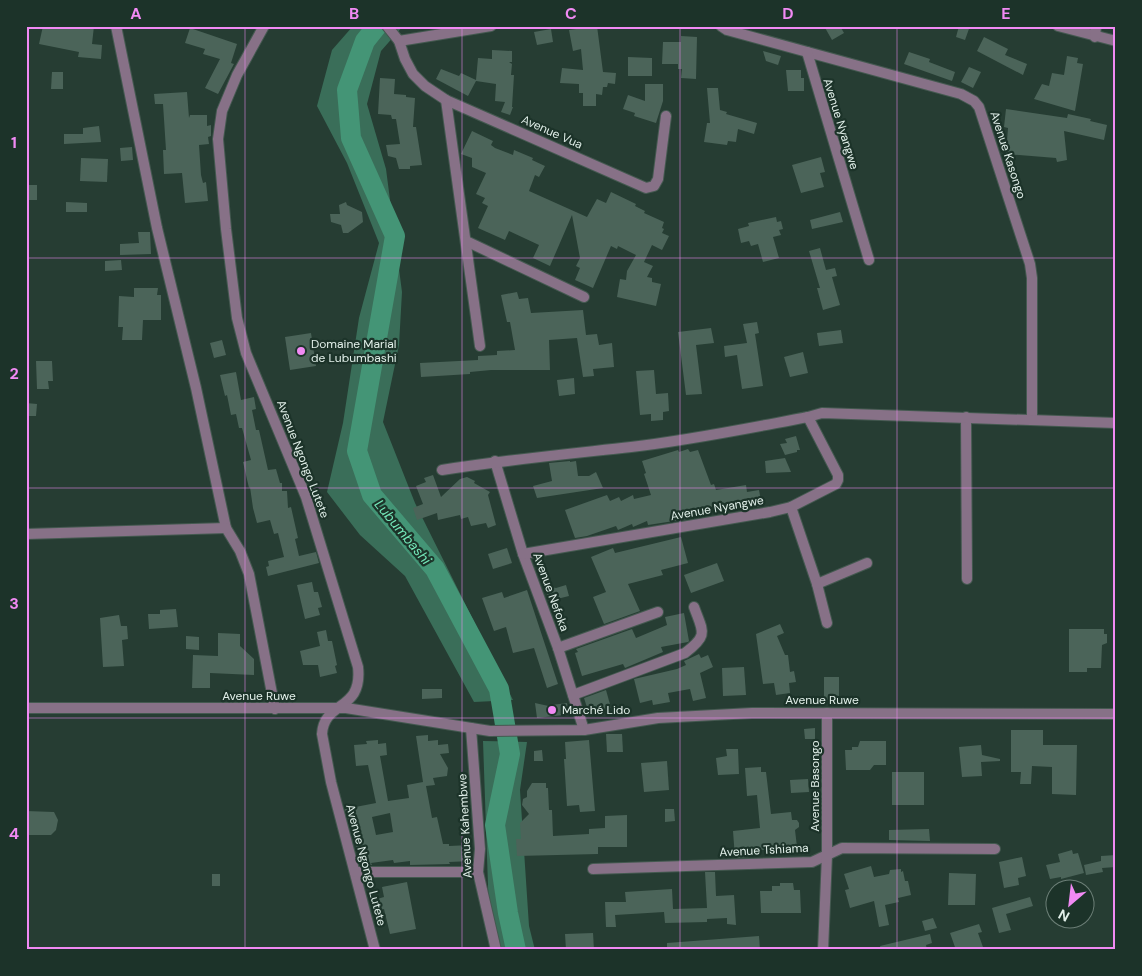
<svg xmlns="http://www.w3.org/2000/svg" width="1142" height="976" font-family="'DM Sans',sans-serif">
	<rect width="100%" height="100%" fill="#263d33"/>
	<g fill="#3a6e59">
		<path d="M353,26H403L381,51L367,104L386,169L402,292L399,345L383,422L415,503L513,700L474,702L405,576L360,535L327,492L343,423L359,318L379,243L347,163L317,106L332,50Z"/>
		<path d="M483,741L527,742L520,790L529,926L535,950H492L490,943Z"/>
	</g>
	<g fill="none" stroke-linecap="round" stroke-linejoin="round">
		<path stroke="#449576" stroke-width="20" d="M377,26L365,41L347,90L351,138L395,236L357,451L372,495L435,569L499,689L510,754L495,825L508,913L516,950"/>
	</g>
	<g fill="#4b6459" fill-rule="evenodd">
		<path d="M43,26H94L92,44L102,45L101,59L78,57L79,52L39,44Z"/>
		<path d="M597,26L603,72L616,73L615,84L608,83L607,87H603L602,95L596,94V106H583V93H579V84L560,83L562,68L583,70L581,49L573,51L569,30Z"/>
		<path d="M824,26H840L844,33L832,40Z"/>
		<path d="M959,26H970L965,40L956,37Z"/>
		<path d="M190,28L237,44L231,63L234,64L218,94L205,88L220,59L203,54L205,49L185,43Z"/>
		<path d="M551,29L553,42L537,45L534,32Z"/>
		<path d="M681,36L697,37L696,79L681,78L682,69H678V64H662L663,42H681Z"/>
		<path d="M984,37L1008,49L1005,55L1027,64L1023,75L977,51Z"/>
		<path d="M492,50L512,51V62H509L512,64L511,75H514L512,107H513L510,115L501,112L505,102L495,101L496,84L476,81L468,96L436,79L441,69L459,76L461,73L476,80L478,58L492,59Z"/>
		<path d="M763,51L781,56L778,65L766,61Z"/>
		<path d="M909,52L930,59L929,62L955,72L952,81L904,64Z"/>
		<path d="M1067,56L1078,58L1077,63L1083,64L1075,111L1034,99L1042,84L1049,86L1052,73L1064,75Z"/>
		<path d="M628,57L652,58V76H628Z"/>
		<path d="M969,67L981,72L973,88L961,82Z"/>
		<path d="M786,70H801V78H804V91H788Z"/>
		<path d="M52,72H63V89H51Z"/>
		<path d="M380,78L395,79L394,94L406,95V97L415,98L413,127H416L422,165L410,166V169H399L396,158L388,156L386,145L400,144L396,119H392L391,115L378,114Z"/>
		<path d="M645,84H663V101L656,123L634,116L635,113L623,109L628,95L645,101Z"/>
		<path d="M707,88H718L720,110L727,112L726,114L757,123L754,134L738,129L736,142L728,141L727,145L704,142L707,123H710Z"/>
		<path d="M187,92L189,118L190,115H207V126L211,125V136L208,137L209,144L199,145L201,175L203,183L206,182L208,201L185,203L182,173L164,174L163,150H166L163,104H155L154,94Z"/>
		<path d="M1006,109L1067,118L1068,114L1091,119L1090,121L1107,125L1104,140L1064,131L1067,160L1057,162L1056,158L1006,154L1008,128L1004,127Z"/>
		<path d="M99,126L101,142L64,144V134H83V128Z"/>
		<path d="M472,131L493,141L491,145L495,148L513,155L514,150L533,158L532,160L545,166L539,177L535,175L529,191L587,217L597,199L606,203L611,192L636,204L635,206L645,211L644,213L664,222L662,228L664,229L662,233L669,236L662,250L652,245L644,262L653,266L647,277L652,278V282L661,284L656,306L617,297L620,279L626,280L627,271L636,255L618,246L617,249L611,246L593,288L575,280L580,268L576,266L580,258L572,215L550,266L533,258L539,245L509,231L505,240L478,228L488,206L482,203L485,198L476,194L486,173L472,167V158L461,154Z"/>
		<path d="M132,147L133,160L121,161L120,148Z"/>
		<path d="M821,157L825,172L820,173L824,187L801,193L792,165Z"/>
		<path d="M81,158L108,159L107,182L80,181Z"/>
		<rect x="26" y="185" width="11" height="15"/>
		<path d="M66,202L87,203V212H66Z"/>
		<path d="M346,202L347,205L362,212L363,222L348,233H343L341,225L331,222L330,214H340L339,205Z"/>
		<path d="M840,212L843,222L812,229L810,220Z"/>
		<path d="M776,217L777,222L781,221L783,229L779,230L781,235L773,237L779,258L763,262L758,244L751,246L749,241L741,243L738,229L749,226L748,223Z"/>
		<path d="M138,232H150L151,254L120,255V244L139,243Z"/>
		<path d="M820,248L826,270L835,268L837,276L832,277L840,305L823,310L817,288H820L809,251Z"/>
		<path d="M121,260L122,270L105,271V261Z"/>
		<path d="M134,288H158L157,295H161V320H143L142,340H122L123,327H118L119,296L134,297Z"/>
		<path d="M517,292L519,299L528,298L531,313L583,310L586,335L597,334L599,345L612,343L614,367L593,369L594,376L583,377L577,338L549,340L550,370H491L470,372V374L421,377L420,363L478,360V356L497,355V351L515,350L510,322H507L501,295Z"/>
		<path d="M757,322L759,333L755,334L763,386L742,389L737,355L725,357L724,346L747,343L743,324Z"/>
		<path d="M711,328L714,343L696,345L702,394L686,395L678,332Z"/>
		<path d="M841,330L843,343L819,346L817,333Z"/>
		<path d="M311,333L316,366L290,370L285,337Z"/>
		<path d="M222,340L226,355L214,358L210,343Z"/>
		<path d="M803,352L808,373L790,377L784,357Z"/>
		<path d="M36,361H52L53,381H48L49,389H37Z"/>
		<path d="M654,370L656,394L668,393L669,411L663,412V420L651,421V414L640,415L636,371Z"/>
		<path d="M236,372L241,400L254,397L256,409L252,410L256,430H259L268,470L276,469L280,483H282V491H287L288,508L291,507L298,538L295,539L299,556L316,552L319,563L268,576L266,567L269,566L268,561L284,557L278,533L274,534L270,520L257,523L253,508L250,487L249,488L243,462L251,460L242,428H239L236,414L231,415L227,395L225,396L220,375Z"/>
		<path d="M574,378L575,394L559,396L557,380Z"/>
		<path d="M26,403L37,404L36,416H26Z"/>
		<path d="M796,436L800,450H797V452L785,455L780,444L787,443L785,439Z"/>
		<path d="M688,449L690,452L698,450L711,485L714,484L716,490L746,485L747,492L759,490L762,506L743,509V505L730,507V502L702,509L704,516L700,517L648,525L647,521L633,527L632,524L618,530L616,526L587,536L575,538L565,510L607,495L610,501L619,497L621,501L633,495L634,499L651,495L644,474L646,473L642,461L678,450L679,452Z"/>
		<path d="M785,458L791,472L766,473L765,461Z"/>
		<path d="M570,461V462L576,461L578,476H589L596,472L603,488L537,498L533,486L552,481L549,463Z"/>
		<path d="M433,475L441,497L460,479L467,477L475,481L474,483L490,492L488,495L496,525L488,528L486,523L471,526L468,517L461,519L460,515L438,520L437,513L417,520L413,508L423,504L416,486L426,482L424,478Z"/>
		<path d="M681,537L688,563L661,570L663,575L628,584L640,611L604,624L593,597L606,592L591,557L613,548L615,553Z"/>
		<path d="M507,548L512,563L493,569L488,554Z"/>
		<path d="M717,563L724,581L691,593L684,575Z"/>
		<path d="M312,582L314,592H318L322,607L318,608L320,615L305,619L297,585Z"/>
		<path d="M566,585L569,596L549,601L545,586L556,588Z"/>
		<path d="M527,590L558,684L547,688L534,648L513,653L506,627L494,631L482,598L502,592L504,598Z"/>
		<path d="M176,609L178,627L149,629L148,614H160V610Z"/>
		<path d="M684,613L689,641L688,642L661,647L663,652L625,668L623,664L582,676L575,653L578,652L576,649L632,629L636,638L667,625L665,617Z"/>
		<path d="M119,615L121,626H127L128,639L122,640L124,666L103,667L100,618Z"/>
		<path d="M780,624L784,633L777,636L785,655H788L790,672L794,671L796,682L789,683L790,693L776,695L774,683L763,684L756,634Z"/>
		<path d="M1069,629H1104V634H1107V643L1102,645L1101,668H1087V672H1069Z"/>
		<path d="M326,630L328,641H332L337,665L335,666L337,673L320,677L318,665H303L300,651L320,646L317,632Z"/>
		<path d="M218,633L240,634V646L254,659V675L210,673V688H192L193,655L218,656Z"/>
		<path d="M186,636L199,637V650L186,649Z"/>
		<path d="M699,654L701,658L708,655L713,667L700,673L706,698L693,701L690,689L668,693L670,702L653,705L652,700L640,703L634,679L677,669L686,665L684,661Z"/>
		<path d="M744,667L746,695L723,696L722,668Z"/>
		<rect x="824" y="677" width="15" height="23"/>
		<path d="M422,689H442V698L422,699Z"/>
		<path d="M606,690L611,708L589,714L584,698Z"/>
		<path d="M535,703L553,707L552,705L567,703L568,711L571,712L572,714L537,718Z"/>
		<path d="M815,728V739H805L804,729Z"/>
		<path d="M1011,730H1043V745H1077L1076,795L1052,794V767L1032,766L1031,784H1020L1021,772H1011Z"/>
		<path d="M606,734H622L623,752H607Z"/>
		<path d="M428,735V741L438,740V745L448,744L449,753L440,754L448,768L447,776L433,778L435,785L426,786L432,818L437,817L443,844H449V846L470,845L472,861L449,862L450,864L410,865V861L394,863L393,860L371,863L372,865H362L345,809L376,803L368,765L356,766L354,745L367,744L366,741L378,740V744L386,743L387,755L380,756L388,801L409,798L407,785L423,782L416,736ZM390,813L393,832L376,835L372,817Z"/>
		<path d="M589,740L595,811L580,812L579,805L567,806L564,759H566L565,742Z"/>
		<path d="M860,741H886V765H874L870,770H846L845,750H852V747H858Z"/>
		<path d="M981,745L982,755L1000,759V761L981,762L982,776L962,777L959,747Z"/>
		<path d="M726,749H738L739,774L718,775L716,758L727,756Z"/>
		<path d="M542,750L543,761H534V751Z"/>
		<path d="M667,761L669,790L644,792L641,763Z"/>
		<path d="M761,767V772H766L771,814L791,812L792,820H797L799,823V827L795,830L797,847L751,851L752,857L735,858L733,831L760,828L757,795L747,796L745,768Z"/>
		<rect x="892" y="772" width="32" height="33"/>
		<path d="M808,779L809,792L791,793L790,780Z"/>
		<path d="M532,783H546V788H548L549,810H552L553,836L589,834V829L605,828V816L627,815V847H598V854L517,856L516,839H521L520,823L529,814L522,805L523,799L527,797V791Z"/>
		<path d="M665,809H674L675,821L665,822Z"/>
		<path d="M26,811L54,812L58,820L56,830L51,835H26Z"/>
		<path d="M929,829L930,841L889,840V830Z"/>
		<path d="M1072,850L1073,854L1078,853L1084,873L1061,879V877L1050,879L1046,865L1060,862L1058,854Z"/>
		<path d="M1116,855V867L1102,868L1103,872L1086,875L1084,865L1101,861V856Z"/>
		<path d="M1022,857L1026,876L1018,878L1019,885L1004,888L999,862Z"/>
		<path d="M871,866L874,877L889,874L890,870L901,869V872L903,871L905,881H908L911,895L898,898L899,902L885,905L889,925L879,927L874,901L850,908L845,890L849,889L844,874Z"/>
		<path d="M705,872H715L716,896L734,895L736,925L727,924V918L707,919V922L665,923L664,912L615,915L616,927H606L605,902H626L625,892L672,889L673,909L707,908Z"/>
		<path d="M949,873L976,874L975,905H948Z"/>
		<rect x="212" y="874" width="8" height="12"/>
		<path d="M407,882L416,929L390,934L384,909L380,910L377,899L384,897L382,887Z"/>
		<path d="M780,883H793L794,890H800L801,913H761L760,891H772V886H780Z"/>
		<path d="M1030,897L1033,906L1006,914L1011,930L999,933L992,908Z"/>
		<path d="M933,918L937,928L925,931L922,921Z"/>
		<path d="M979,924L982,932L978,933L984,950H956L950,933Z"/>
		<path d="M593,933L594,950H566L565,934Z"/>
		<path d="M930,934L932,943L926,945L927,950H881L880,946Z"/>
		<path d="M759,936L760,950H667V943Z"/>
	</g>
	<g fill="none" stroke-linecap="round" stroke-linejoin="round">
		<defs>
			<g id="minor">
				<path d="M116,26L157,228L196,388L226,528L240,551L249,574L275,709"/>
				<path d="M264,26L237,75L222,111L218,139L226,229L237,318L246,353L306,497L358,667C363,712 324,700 322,734L331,782L375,950"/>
				<path d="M387,26L399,41L405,59L413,74L425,86L446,100L646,188L654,186L658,179L666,116"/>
				<path d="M721,26L727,30L961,94L974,101L979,107L1030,264L1032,278V420"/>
				<path d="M1058,26L1116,41"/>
				<path d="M1095,37L1096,26"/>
				<path d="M399,41L491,26"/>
				<path d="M807,52L869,260"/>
				<path d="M446,100L480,346"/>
				<path d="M466,241L584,297"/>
				<path d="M966,417L967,579"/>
				<path d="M495,461L523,554L558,648L584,730"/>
				<path d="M442,470C505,460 568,454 631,447C691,440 749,428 808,417L822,413L1116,423"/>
				<path d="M791,507L817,584L827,623"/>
				<path d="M26,534L226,528"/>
				<path d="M523,554L770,512L791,507L836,484L838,480V475L808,417"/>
				<path d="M817,584L867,563"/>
				<path d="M558,648L658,612"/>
				<path d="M573,695L685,653C709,635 703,632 694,607"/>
				<path d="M471,728L480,849L478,872L496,950"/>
				<path d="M593,869L812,862L842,848L995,849"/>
				<path d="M355,872H478"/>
				<path d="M823,950L827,855V713"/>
			</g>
			<path id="tertiary" d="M26,708H346L490,731L584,730L658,718L752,713L1116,714"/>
		</defs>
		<use href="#minor" stroke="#445950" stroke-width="12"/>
		<use href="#tertiary" stroke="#445950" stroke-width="12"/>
		<use href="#minor" stroke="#877187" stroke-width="10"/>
		<use href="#tertiary" stroke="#877187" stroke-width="10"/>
	</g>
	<path fill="none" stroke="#f18af4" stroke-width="1" stroke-opacity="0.55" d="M245,26V950M462,26V950M680,26V950M897,26V950M26,258H1116M26,488H1116M26,718H1116"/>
	<g fill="#f18af4" stroke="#1c3329" stroke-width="2">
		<circle cx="301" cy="351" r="5"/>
		<circle cx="552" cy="710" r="5"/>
	</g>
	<g text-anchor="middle" stroke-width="4.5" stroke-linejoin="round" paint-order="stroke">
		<g font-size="12" fill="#e1efe9" stroke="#1c3329">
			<text transform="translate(841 124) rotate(73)" y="4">Avenue Nyangwe</text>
			<text transform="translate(552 132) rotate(24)" y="4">Avenue Vua</text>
			<text transform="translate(1008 155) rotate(72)" y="4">Avenue Kasongo</text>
			<text transform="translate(303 459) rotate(69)" y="4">Avenue Ngongo Lutete</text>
			<text transform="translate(717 508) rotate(-10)" y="4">Avenue Nyangwe</text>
			<text transform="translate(551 592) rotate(70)" y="4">Avenue Nefoka</text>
			<text x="259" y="700">Avenue Ruwe</text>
			<text x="822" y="704">Avenue Ruwe</text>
			<text transform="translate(815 786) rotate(-90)" y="4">Avenue Basongo</text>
			<text transform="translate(465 826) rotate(-93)" y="4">Avenue Kahembwe</text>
			<text transform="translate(764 850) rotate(-3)" y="4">Avenue Tshiama</text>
			<text transform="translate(366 865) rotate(75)" y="4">Avenue Ngongo Lutete</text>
		</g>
		<g font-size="12" fill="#e1efe9" stroke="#1c3329" text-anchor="start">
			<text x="311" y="348">Domaine Marial<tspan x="311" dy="14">de Lubumbashi</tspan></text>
			<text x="562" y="714">Marché Lido</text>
		</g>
		<g font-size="14" font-style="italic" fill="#73e6b8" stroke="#1c3329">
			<text transform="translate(403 532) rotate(50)" y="5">Lubumbashi</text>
		</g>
	</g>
	<rect width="1142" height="976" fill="none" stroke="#1c3329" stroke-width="55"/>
	<g transform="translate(1070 904) rotate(208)"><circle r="24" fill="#1c3329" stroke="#6b7e76"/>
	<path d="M0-4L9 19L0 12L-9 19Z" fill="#f18af4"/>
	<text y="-8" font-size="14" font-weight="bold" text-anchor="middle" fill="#e1efe9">N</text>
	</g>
	<rect x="28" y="28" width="1086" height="920" fill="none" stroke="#f18af4" stroke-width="2"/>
	<g font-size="16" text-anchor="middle" font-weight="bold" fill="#f18af4">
		<text x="136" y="19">A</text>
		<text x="354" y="19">B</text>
		<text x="571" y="19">C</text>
		<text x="788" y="19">D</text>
		<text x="1006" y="19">E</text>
		<text x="14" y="148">1</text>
		<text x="14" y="379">2</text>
		<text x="14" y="609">3</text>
		<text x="14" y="839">4</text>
	</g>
</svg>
